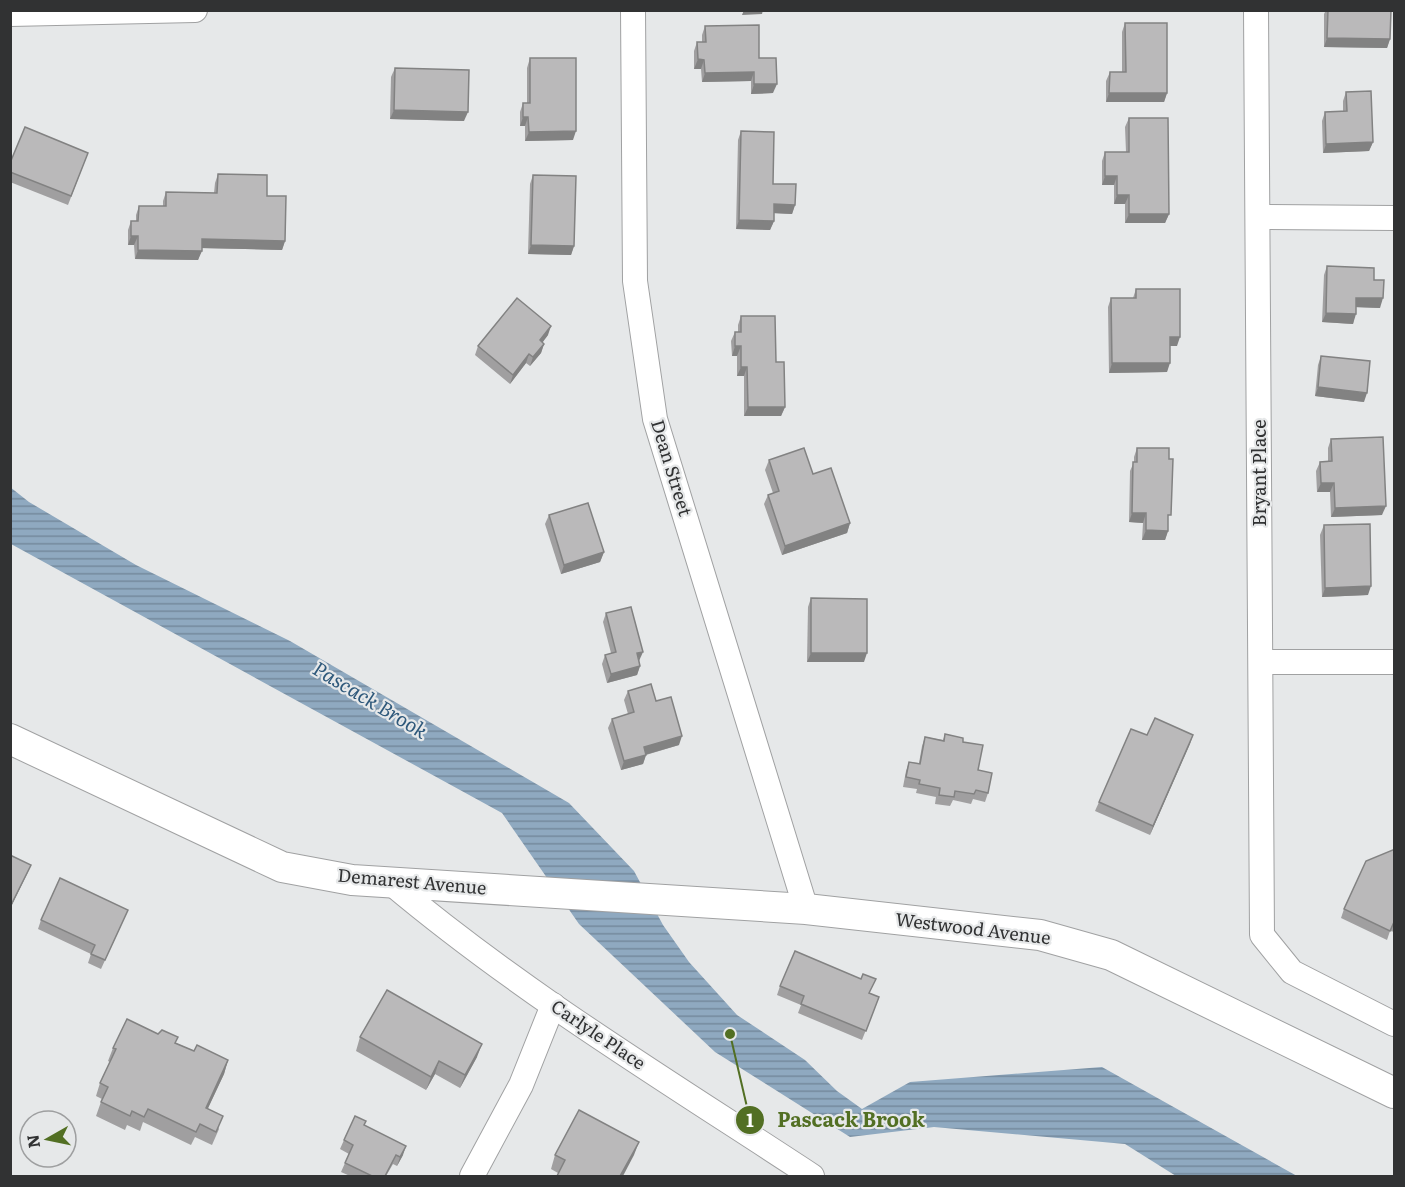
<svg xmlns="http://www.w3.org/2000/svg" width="1405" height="1187" font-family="Literata,serif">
	<defs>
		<pattern id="water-rules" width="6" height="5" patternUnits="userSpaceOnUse" patternTransform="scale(1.5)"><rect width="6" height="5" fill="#8fa9c0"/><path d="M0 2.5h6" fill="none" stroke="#758a9d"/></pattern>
	</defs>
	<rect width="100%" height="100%" fill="#e6e8e9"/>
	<path fill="url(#water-rules)" d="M10,487L29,502L136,565L290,641L569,803L634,871L663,925L689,962L737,1015L805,1060L837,1091L862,1109L910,1082L1102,1067L1297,1176H1176L1125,1144L934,1127L850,1137L715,1052L579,924L502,813L11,544Z"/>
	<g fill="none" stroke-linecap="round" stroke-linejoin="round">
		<defs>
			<g id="minor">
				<path d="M633,10L635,281L655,419L806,909"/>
				<path d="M1256,10L1262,935L1292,972L1394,1024"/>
				<path d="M10,14L195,10"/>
				<path d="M1258,217L1394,218"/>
				<path d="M1261,662H1394"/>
				<path d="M391,883C522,993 669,1082 812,1176"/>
				<path d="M472,1176L521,1085L553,1005"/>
			</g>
			<path id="tertiary" d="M10,739L282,867L352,880L806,909L1040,935L1111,955L1394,1093"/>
		</defs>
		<use href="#minor" stroke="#a0a1a2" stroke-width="26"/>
		<use href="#tertiary" stroke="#a0a1a2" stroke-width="32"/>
		<use href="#minor" stroke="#fff" stroke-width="24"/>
		<use href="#tertiary" stroke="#fff" stroke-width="30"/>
	</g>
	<g fill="#a09fa0">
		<path d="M1326,10H1391L1390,39L1387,48L1324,47V14Z"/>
		<path d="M1125,23L1167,93L1164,102H1106V81L1110,72H1122V32Z"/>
		<path d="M705,26L759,58L773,93L751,94V81L702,82L701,69H694V51L697,42H702V35Z"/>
		<path d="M530,58L573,140L525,141V126H520V112L523,103H527V68Z"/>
		<path d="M395,68L464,121L390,119L391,77Z"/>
		<path d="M1346,92L1373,142L1369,151L1323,153L1322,121L1325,112L1343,111V101Z"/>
		<path d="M1129,118L1169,214L1165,223H1125V204H1114V185H1102V161L1105,152H1126L1125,127Z"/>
		<path d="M741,131L773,184L795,205L792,214L774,213V221L770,230L736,229L738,140Z"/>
		<path d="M88,153L68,205L10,182V163Z"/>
		<path d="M218,174L267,196L285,241L282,250L202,248L198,260L135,259L134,245H128V230L131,221H136V215L139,206H163V201L166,192L214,193L215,183Z"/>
		<path d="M533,175L574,246L571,255L528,254L530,184Z"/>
		<path d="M1327,266L1374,280L1380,308L1356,307L1353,324L1322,322L1324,275Z"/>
		<path d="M1136,289L1177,346H1170L1167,372L1109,373L1108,307L1111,298H1133Z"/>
		<path d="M741,316L776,362L785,407L781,416H744V376H737V356H732L731,341L735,332H738V325Z"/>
		<path d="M548,335L542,342L544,344L541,353L530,366L526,363L510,384L475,355L478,346Z"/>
		<path d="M1321,356L1364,402L1315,396L1318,365Z"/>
		<path d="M1331,439L1382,515L1331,517L1330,492H1317L1316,471L1320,462L1328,461V448Z"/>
		<path d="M1137,448L1168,524V531L1165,540H1142L1143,523L1129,522L1130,471L1134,462V457Z"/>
		<path d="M769,460L850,523L847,533L782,555L764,504L768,495L773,493L765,470Z"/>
		<path d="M549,515L604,552L600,562L561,574L545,524Z"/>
		<path d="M1324,525L1368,595L1322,597L1320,535Z"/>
		<path d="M811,598L864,662H807L808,607Z"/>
		<path d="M606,613L639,661L640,666L637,675L607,683L602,664L605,655L611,653L603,622Z"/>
		<path d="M628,691L656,701L679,745L646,755L643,764L621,770L608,728L612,719L628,714L624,700Z"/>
		<path d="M945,734L963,742L978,770L988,793L985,802L973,799L971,804L953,800L950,806L935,804L936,797L916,793L917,789L903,787L906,771L909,762L919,763L922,746L925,737L943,740Z"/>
		<path d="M1147,735H1193L1150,835L1095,811L1099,802Z"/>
		<path d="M1395,849V932L1390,931L1387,940L1341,918L1344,909Z"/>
		<path d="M124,919L101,969L88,963L91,954L38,929L41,920Z"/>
		<path d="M780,986L870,994L879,997L862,1040L798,1013L801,1005L777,995Z"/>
		<path d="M360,1037L477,1057L460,1088L435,1074L426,1090L356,1051Z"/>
		<path d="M176,1043L194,1051L228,1060L224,1074L208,1108L219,1129L212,1145L195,1137L191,1145L143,1122L140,1131L127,1125L125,1130L96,1116L102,1099L96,1096L100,1083L110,1062L108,1061L113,1048Z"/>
		<path d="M365,1125L403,1155L397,1166L393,1164L386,1176H350L341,1172L349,1154L340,1149L344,1140Z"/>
		<path d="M555,1155H634L558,1173L551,1169Z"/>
	</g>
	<g fill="#828282">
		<path d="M744,10H763L762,14L742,15Z"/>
		<path d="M1327,38L1390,39L1387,48L1324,47Z"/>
		<path d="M698,59L704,60L701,69H694Z"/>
		<path d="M754,72L751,81L702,82L705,73Z"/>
		<path d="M754,84H777L773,93L751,94Z"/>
		<path d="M1109,93H1167L1164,102H1106Z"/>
		<path d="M394,110L468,112L464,121L390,119Z"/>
		<path d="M523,117H528L525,126H520Z"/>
		<path d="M576,131L573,140L525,141L529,132Z"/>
		<path d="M1373,142L1369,151L1323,153L1326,144Z"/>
		<path d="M1105,176H1117L1114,185H1102Z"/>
		<path d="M1117,195H1129L1125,204H1114Z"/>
		<path d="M774,204L795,205L792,214L771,213Z"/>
		<path d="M1129,214H1169L1165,223H1125Z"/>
		<path d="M739,220L774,221L770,230L736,229Z"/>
		<path d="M131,236H138L134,245H128Z"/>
		<path d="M202,239L285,241L282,250L199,248Z"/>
		<path d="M531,245L574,246L571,255L528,254Z"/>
		<path d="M138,250L202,251L198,260L135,259Z"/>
		<path d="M1356,298H1383L1380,308L1353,307Z"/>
		<path d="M1326,313L1356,314L1353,324L1322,322Z"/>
		<path d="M551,326L548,335L537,350L540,340Z"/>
		<path d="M1170,337H1180L1177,346H1167Z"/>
		<path d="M544,344L541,353L530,366L533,357Z"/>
		<path d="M735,346H741L737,356H732Z"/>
		<path d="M529,354L526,363L510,384L513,375Z"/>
		<path d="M1112,363H1170L1167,372L1109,373Z"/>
		<path d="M741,367H747L744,376H737Z"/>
		<path d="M1318,387L1367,393L1364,402L1315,396Z"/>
		<path d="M748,407H785L781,416H744Z"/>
		<path d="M1321,483H1334L1330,492H1317Z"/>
		<path d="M1386,506L1382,515L1331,517L1335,508Z"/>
		<path d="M1132,513H1146L1143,523L1129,522Z"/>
		<path d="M850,523L847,533L782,555L785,546Z"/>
		<path d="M1146,530L1168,531L1165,540H1142Z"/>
		<path d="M604,552L600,562L561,574L564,565Z"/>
		<path d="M1371,586L1368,595L1322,597L1325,588Z"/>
		<path d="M643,652L639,661L637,653Z"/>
		<path d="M811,653H867L864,662H807Z"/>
		<path d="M640,666L637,675L607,683L611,674Z"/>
		<path d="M1193,735L1190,744L1150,835L1153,826Z"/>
		<path d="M682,736L679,745L641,756L644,747Z"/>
		<path d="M646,755L643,764L621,770L624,761Z"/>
		<path d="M31,865L27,874L10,909V907Z"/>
		<path d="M482,1044L477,1057L460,1088L465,1075Z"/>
		<path d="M228,1060L224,1074L202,1121L206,1108Z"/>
		<path d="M439,1061L435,1074L426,1090L431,1077Z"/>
		<path d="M639,1142L634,1155L623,1176H620Z"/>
		<path d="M406,1146L403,1155L397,1166L400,1157Z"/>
	</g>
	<g fill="#bab9ba" stroke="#828282" stroke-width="1.5">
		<path d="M1328,10H1391L1390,39L1327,38Z"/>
		<path d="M1125,23H1167V93H1109L1110,72H1126Z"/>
		<path d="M759,25V58H776L777,84H754V72L705,73L704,60L698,59L697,42H706L705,26Z"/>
		<path d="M530,58H576V131L529,132L528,117H523V103H530Z"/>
		<path d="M395,68L469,70L468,112L394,110Z"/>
		<path d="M1371,91L1373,142L1326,144L1325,112L1347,111L1346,92Z"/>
		<path d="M1129,118H1168L1169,214H1129V195H1117V176H1105V152H1129Z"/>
		<path d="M25,127L88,153L71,196L10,172V163Z"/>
		<path d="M741,131L774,132L773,184H796L795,205L774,204V221L739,220Z"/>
		<path d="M218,174L267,175V196H286L285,241L202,239V251L138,250V236H131V221H138L139,206H166V192L217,193Z"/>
		<path d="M533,175L576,176L574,246L531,245Z"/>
		<path d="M1327,266L1374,268V280H1384L1383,298H1356V314L1326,313Z"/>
		<path d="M1136,289H1180V337H1170V363H1112L1111,298H1136Z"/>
		<path d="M517,298L551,326L540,340L544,344L533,357L529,354L513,375L478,346Z"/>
		<path d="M741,316H775L776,362H784L785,407H748L747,367H741V346H735V332H741Z"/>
		<path d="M1321,356L1370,361L1367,393L1318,387Z"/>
		<path d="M1383,437L1386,506L1335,508L1334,483H1321L1320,462L1332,461L1331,439Z"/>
		<path d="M804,448L813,474L831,468L850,523L785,546L768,495L779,491L769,460Z"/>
		<path d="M1137,448H1169V459H1173L1171,515H1168V531L1146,530V513H1132L1133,462H1137Z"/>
		<path d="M588,503L604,552L564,565L549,515Z"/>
		<path d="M1370,524L1371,586L1325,588L1324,525Z"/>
		<path d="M811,598L867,599V653H811Z"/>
		<path d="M631,607L643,652L637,653L640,666L611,674L605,655L616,652L606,613Z"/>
		<path d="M651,684L656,701L671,697L682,736L644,747L646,755L624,761L612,719L634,712L628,691Z"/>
		<path d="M1155,718L1193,735L1153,826L1099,802L1131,729L1147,735Z"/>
		<path d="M945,734L963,738V742L983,745L978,770L992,773L988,793L976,790L974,794L955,791L954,797L939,795L940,788L919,784L920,780L906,777L909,762L920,764L925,737L944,741Z"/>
		<path d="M1395,849V922H1394L1390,931L1344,909L1366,861Z"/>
		<path d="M10,855L31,865L10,907Z"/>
		<path d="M60,878L128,910L105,960L91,954L95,945L41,920Z"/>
		<path d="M795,951L861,979L863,974L876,979L869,993L879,997L866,1031L801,1004L804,996L780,986Z"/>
		<path d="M387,990L482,1044L465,1075L439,1061L431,1077L360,1037Z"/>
		<path d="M127,1019L158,1034L162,1030L178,1037L175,1043L194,1051L197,1045L228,1060L206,1108L223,1116L216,1132L200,1124L196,1132L148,1109L144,1117L132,1111L130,1116L101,1102L108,1087L100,1083L116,1049L113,1048Z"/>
		<path d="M579,1110L639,1142L620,1176H557L565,1160L555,1155Z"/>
		<path d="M355,1116L366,1121L364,1125L406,1146L400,1157L396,1155L385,1176H372L345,1163L353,1145L344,1140Z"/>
	</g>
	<g text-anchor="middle" stroke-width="4.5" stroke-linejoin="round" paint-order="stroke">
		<g font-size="18" fill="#313233" stroke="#e6e8e9">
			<text transform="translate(671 468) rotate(73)" y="6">Dean Street</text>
			<text transform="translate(1260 473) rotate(-90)" y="6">Bryant Place</text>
			<text transform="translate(412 882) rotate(5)" y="6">Demarest Avenue</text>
			<text transform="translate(973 929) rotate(7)" y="6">Westwood Avenue</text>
			<text transform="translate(598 1035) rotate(34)" y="6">Carlyle Place</text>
		</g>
		<g font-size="20" font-style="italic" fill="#2f597b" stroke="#e6e8e9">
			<text transform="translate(370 700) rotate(31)" y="7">Pascack Brook</text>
		</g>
	</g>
	<path fill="none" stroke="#526f23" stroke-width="2" d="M730 1034L750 1120"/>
	<g fill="#526f23" stroke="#e6e8e9" stroke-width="2">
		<circle cx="730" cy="1034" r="6"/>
		<circle cx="750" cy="1120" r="15"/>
	</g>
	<g font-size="18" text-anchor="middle" font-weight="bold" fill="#fff">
		<text x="750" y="1127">1</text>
	</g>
	<g font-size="20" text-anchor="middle" font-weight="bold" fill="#526f23" stroke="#e6e8e9" stroke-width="4.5" stroke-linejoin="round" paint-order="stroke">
		<text x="851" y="1127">Pascack Brook</text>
	</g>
	<rect width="1405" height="1187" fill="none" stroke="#313233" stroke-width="24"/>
	<g transform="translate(48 1139) rotate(261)"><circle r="28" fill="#e6e8e9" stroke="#9e9fa0" stroke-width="1.5"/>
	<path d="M0-4.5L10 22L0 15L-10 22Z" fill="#526f23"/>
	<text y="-9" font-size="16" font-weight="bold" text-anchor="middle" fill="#313233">N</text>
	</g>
</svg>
